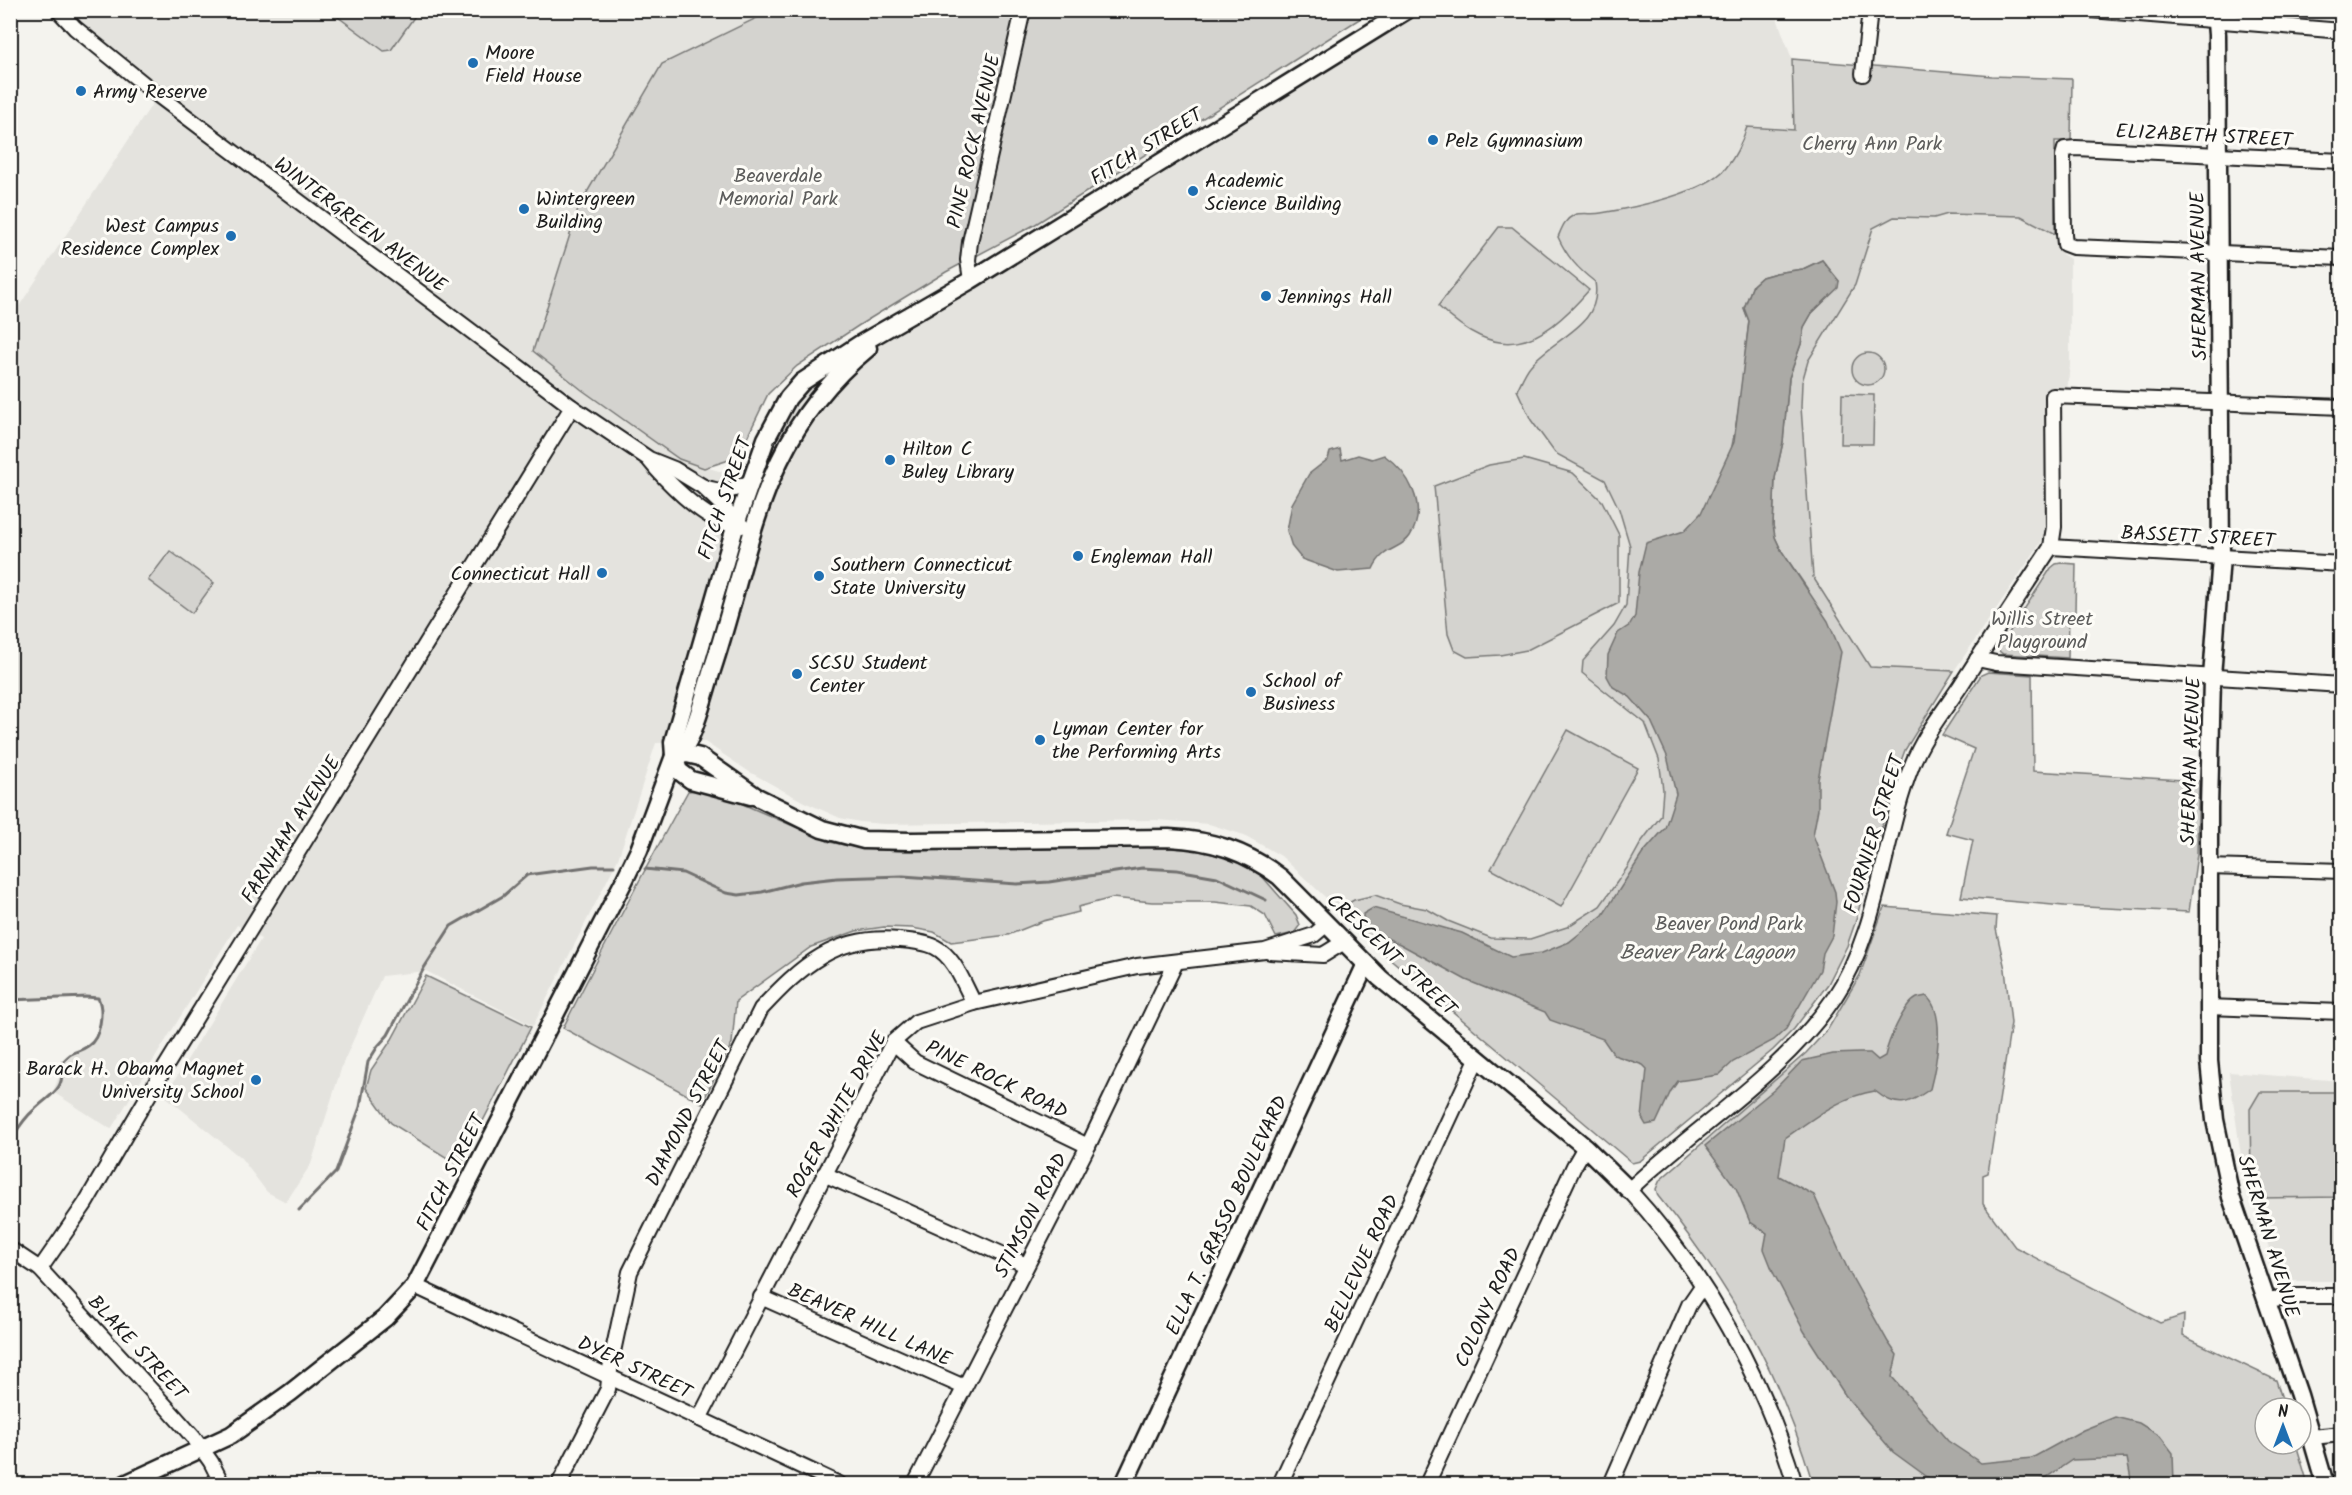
<svg xmlns="http://www.w3.org/2000/svg" width="2352" height="1495" font-family="Kalam,sans-serif">
	<rect width="100%" height="100%" fill="#f4f3ee"/>
	<filter id="ink" filterUnits="userSpaceOnUse"><feTurbulence type="fractalNoise" baseFrequency=".0167" numOctaves="2"/><feDisplacementMap in="SourceGraphic" scale="12" xChannelSelector="R" yChannelSelector="G"/><feConvolveMatrix kernelMatrix="1 2 1 2 8 2 1 2 1" color-interpolation-filters="sRGB"/></filter>
	<g filter="url(#ink)">
		<g fill="#e4e3de">
			<path d="M58,11H771L662,64L679,459L739,477L766,439L788,398L1410,11H1777L1778,21L1792,59L1794,130L1747,127L1739,149L1725,170L1691,190L1659,200L1599,214H1576L1577,268L1595,282L1597,296L1588,319L1531,365L1555,453L1605,480L1619,509L1630,546L1626,605L1614,626L1583,661L1582,673L1645,723L1659,759L1663,790L1661,816L1642,841L1627,868L1600,906L1567,927L1530,939H1491L1448,921L1427,909L1400,904L1375,895L1354,900L1338,909L1281,856L1244,835L1209,824L1156,820L883,824L860,822L840,818L804,802L748,771L705,742L656,743L618,859L533,1026L426,971L382,976L343,1063L311,1164L286,1202L267,1192L241,1158L165,1096L261,939L237,925L111,1129L53,1092L63,1066L70,1057L88,1048L93,1043L101,1017V1007L98,1001L90,996L80,995L11,1001L10,320L158,95Z"/>
			<path d="M1948,214L2021,216L2055,234L2062,254L2070,259V366L2067,391H2046V535L1954,671L1870,667L1813,577L1801,407L1802,382L1808,361L1855,285L1872,230L1893,217L1934,218Z"/>
			<path d="M2229,1072L2341,1081V1281H2280L2257,1212L2241,1156Z"/>
		</g>
		<g fill="#d4d3cf" stroke="#787876" stroke-width="1.5" fill-rule="evenodd">
			<path d="M419,10L391,50L384,51L330,11Z"/>
			<path d="M771,11H1372L1034,225L946,272L861,324L797,366L768,394L743,446L729,460L704,468L679,459L582,390L533,351L579,206L662,64Z"/>
			<path d="M1792,59L1992,76L2072,79L2071,141H2055V234L2021,216L1948,214L1934,218L1894,217L1873,228L1855,285L1808,361L1802,382L1801,407L1813,577L1870,667L1954,671L1905,750L1897,772L1855,923L1847,946L1828,984L1794,1029L1773,1050L1640,1161L1632,1163L1381,951L1338,909L1354,900L1375,895L1400,904L1427,909L1448,921L1491,938L1530,939L1567,927L1600,906L1627,868L1642,841L1661,816L1663,790L1659,759L1645,723L1582,673L1583,661L1614,626L1626,605L1630,546L1619,509L1605,480L1555,453L1531,420L1517,390C1521,382 1525,372 1530,366C1553,337 1603,327 1595,282C1578,269 1567,257 1558,237C1562,228 1564,220 1574,215C1581,212 1593,215 1601,213C1633,208 1705,193 1726,168C1736,156 1742,142 1747,127L1794,130ZM1822,260L1839,281L1832,293L1812,313L1804,327L1801,344L1789,378L1783,442L1775,478L1773,525L1775,537L1781,550L1809,591L1715,659L1732,446L1739,407L1749,321L1744,308L1753,285L1762,277L1776,273L1803,269Z"/>
			<path d="M1499,227H1512L1589,290C1538,349 1499,364 1438,306Z"/>
			<circle cx="1868" cy="369" r="16"/>
			<path d="M1842,394L1874,395L1873,444H1841Z"/>
			<path d="M1524,459L1573,473L1602,501L1619,535V603L1527,650L1500,655L1467,657L1454,650L1448,634L1434,486L1489,465Z"/>
			<path d="M170,551L214,583L192,613L148,580Z"/>
			<path d="M2061,563L2076,564L2075,612H2069L2068,658L2003,654L1999,651V648L2051,568L2056,564Z"/>
			<path d="M1988,672L2032,675L2033,771L2199,781L2197,854L2189,912L2064,906L1961,897L1973,840L1946,833L1974,749L1942,735L1981,675Z"/>
			<path d="M1568,730L1638,768L1561,907L1491,869Z"/>
			<path d="M697,790L738,802L830,842L864,849L901,851L1142,847L1191,849L1230,858L1261,875L1296,915L1300,925L1294,933L1276,937L1265,915L1251,906L1215,902H1152L1112,898L1078,907L1079,912L1043,921L1008,935L951,942L934,932L912,928L884,927L856,931L811,947L736,1001L732,1043L702,1103L563,1028C603,948 645,869 688,791Z"/>
			<path d="M1884,907L1997,916L1996,929L2005,969L2011,1023L1988,1173L1983,1175V1204L2015,1247L2160,1323L2184,1315L2183,1336L2276,1380L2285,1408H2265V1444H2296L2308,1484H1813C1780,1373 1731,1286 1658,1196L1656,1189L1660,1180L1806,1053L1828,1029L1860,975Z"/>
			<path d="M426,976L531,1027L460,1166L391,1123L366,1088L371,1070L392,1039Z"/>
			<path d="M2260,1092H2341V1197L2260,1198L2251,1180L2250,1109Z"/>
		</g>
		<g fill="#abaaa6" stroke="#72716f" stroke-width="1.5">
			<path d="M1822,260L1839,281L1838,288L1812,313L1804,327L1801,344L1789,378L1783,442L1775,478L1773,525L1775,537L1781,550L1828,621L1841,652L1818,780V809L1813,835L1835,892L1836,902L1832,936L1823,953L1820,970L1786,1029L1774,1040L1733,1062L1719,1075L1678,1081L1671,1091L1656,1123L1646,1125L1642,1118L1647,1069L1643,1065L1614,1055L1603,1039L1550,1020L1545,1012L1466,980L1400,944L1375,933L1364,925L1363,914L1373,908L1462,933L1511,957L1542,953L1569,942L1603,915L1643,853L1665,828L1676,794L1667,756L1651,721L1630,697L1613,687L1607,676L1608,655L1618,633L1630,625L1635,616L1639,572L1646,543L1684,531L1701,513L1734,442L1749,321L1744,308L1753,285L1762,277L1776,273L1803,269Z"/>
			<path d="M1340,449L1342,460L1358,455L1372,459L1384,455C1408,472 1429,506 1410,536C1401,550 1383,546 1373,569L1338,572L1302,559L1292,547L1287,531L1292,504L1309,474L1328,459L1330,452Z"/>
			<path d="M1926,996C1947,1013 1936,1066 1930,1089C1908,1105 1897,1109 1875,1091C1841,1096 1813,1119 1785,1138L1779,1176L1814,1195L1849,1272L1888,1342L1897,1355L1892,1377L1948,1441L1981,1463L2032,1458L2083,1430L2115,1417L2139,1423L2160,1436L2173,1453L2174,1484H2132L2127,1458L2072,1460L2044,1479L2031,1484H1937L1893,1452L1845,1395L1804,1331L1774,1274L1764,1249L1767,1233L1750,1222L1736,1188L1705,1146L1775,1089L1802,1061L1833,1054L1859,1053H1870L1878,1060L1885,1056C1888,1042 1903,1005 1917,998C1920,997 1923,997 1926,996Z"/>
		</g>
		<g fill="none" stroke-linecap="round" stroke-linejoin="round">
			<g stroke="#72716f" stroke-width="3">
				<path d="M645,869L683,873L726,893L739,895L762,892L801,882L837,878L903,876L1017,884L1049,882L1142,868L1177,870L1217,877L1266,900"/>
				<path d="M10,1000L86,997L98,998C104,1010 101,1038 88,1046C75,1055 74,1048 61,1064C66,1091 51,1093 34,1110C24,1118 17,1130 10,1141"/>
				<path d="M299,1210L336,1172L360,1107L368,1062L378,1046L388,1035L424,968L451,926L503,896L527,875L593,866H614"/>
			</g>
			<defs>
				<g id="minor">
					<path d="M58,10L75,28L155,93L572,407L649,459L674,469L702,486L725,508L736,524"/>
					<path d="M2091,10L2342,31"/>
					<path d="M1863,74L1870,10"/>
					<path d="M2342,161L2076,148L2065,149L2063,156L2064,234L2065,244L2073,247L2342,258"/>
					<path d="M971,280L968,260L970,242L1023,10"/>
					<path d="M650,461C665,480 700,515 723,522C729,524 736,524 742,526"/>
					<path d="M704,487C726,494 730,492 750,482"/>
					<path d="M2051,547L2342,564"/>
					<path d="M1977,659L1996,663L2342,685"/>
					<path d="M2208,867L2342,871"/>
					<path d="M1270,952L1323,955L1344,942"/>
					<path d="M2208,1007L2342,1012"/>
					<path d="M893,1042L915,1062L1088,1146"/>
					<path d="M824,1174L1026,1265"/>
					<path d="M10,1249L40,1269L162,1402L194,1438L211,1462L222,1484"/>
					<path d="M40,1269L85,1204L158,1079L572,407"/>
					<path d="M415,1286L839,1484"/>
					<path d="M761,1297L964,1387"/>
					<path d="M2266,1300L2297,1296H2342"/>
					<path d="M699,1419L893,1042L916,1022L974,1003L1137,966L1265,951L1314,935L1327,924"/>
					<path d="M2312,1437L2342,1434"/>
					<path d="M559,1484L608,1389L611,1361L630,1272L761,1009C801,966 836,934 899,940C911,941 925,942 935,947C955,957 964,985 974,1003"/>
					<path d="M915,1484L1088,1146L1176,962"/>
					<path d="M1280,1484L1477,1059"/>
					<path d="M1427,1484L1574,1166L1585,1147"/>
					<path d="M1611,1484L1689,1305L1702,1286"/>
					<path d="M1795,1484C1763,1377 1705,1273 1629,1190C1696,1126 1781,1076 1834,998C1880,929 1882,841 1912,765C1923,737 1942,713 1959,688C1989,641 2020,594 2051,547L2054,527L2053,396L2342,407"/>
				</g>
				<g id="major">
					<path d="M2215,10L2217,35L2221,557L2212,677L2209,808V1061L2215,1120L2231,1197L2299,1395L2325,1484"/>
					<path d="M674,756L687,754L700,757L757,797L822,829L864,840L911,841L1169,838C1211,840 1246,851 1280,877L1380,978L1585,1147L1629,1190"/>
					<path d="M674,756C678,752 683,748 687,743C696,729 706,689 712,670C753,547 759,437 868,348"/>
					<path d="M674,756L679,771L691,780L751,796"/>
					<path d="M125,1484L231,1435L290,1393L385,1318L415,1286L624,881L639,850L674,756L673,742L678,725L736,524L766,439L788,398L802,382L860,344L971,280L1407,10"/>
					<path d="M1124,1484L1366,964"/>
				</g>
			</defs>
			<use href="#minor" stroke="#1c1c1c" stroke-width="18"/>
			<use href="#major" stroke="#1c1c1c" stroke-width="21"/>
			<use href="#minor" stroke="#fdfcf7" stroke-width="14"/>
			<use href="#major" stroke="#fdfcf7" stroke-width="16"/>
		</g>
	</g>
	<g fill="#1f6fb2" stroke="#fdfcf7" stroke-width="2">
		<circle cx="473" cy="63" r="6"/>
		<circle cx="81" cy="91" r="6"/>
		<circle cx="1433" cy="140" r="6"/>
		<circle cx="1193" cy="191" r="6"/>
		<circle cx="524" cy="209" r="6"/>
		<circle cx="231" cy="236" r="6"/>
		<circle cx="1266" cy="296" r="6"/>
		<circle cx="890" cy="460" r="6"/>
		<circle cx="1078" cy="556" r="6"/>
		<circle cx="602" cy="573" r="6"/>
		<circle cx="819" cy="576" r="6"/>
		<circle cx="797" cy="674" r="6"/>
		<circle cx="1251" cy="692" r="6"/>
		<circle cx="1040" cy="740" r="6"/>
		<circle cx="256" cy="1080" r="6"/>
	</g>
	<g text-anchor="middle" stroke-width="6" stroke-linejoin="round" paint-order="stroke">
		<g font-size="20" fill="#1c1c1c" stroke="#fdfcf7" text-anchor="start">
			<text x="485" y="59">Moore<tspan x="485" dy="23">Field House</tspan></text>
			<text x="93" y="98">Army Reserve</text>
			<text x="1445" y="147">Pelz Gymnasium</text>
			<text x="1205" y="187">Academic<tspan x="1205" dy="23">Science Building</tspan></text>
			<text x="536" y="205">Wintergreen<tspan x="536" dy="23">Building</tspan></text>
			<text x="219" y="232" text-anchor="end">West Campus<tspan x="219" dy="23">Residence Complex</tspan></text>
			<text x="1278" y="303">Jennings Hall</text>
			<text x="902" y="455">Hilton C<tspan x="902" dy="23">Buley Library</tspan></text>
			<text x="1090" y="563">Engleman Hall</text>
			<text x="831" y="571">Southern Connecticut<tspan x="831" dy="23">State University</tspan></text>
			<text x="590" y="580" text-anchor="end">Connecticut Hall</text>
			<text x="809" y="669">SCSU Student<tspan x="809" dy="23">Center</tspan></text>
			<text x="1263" y="687">School of<tspan x="1263" dy="23">Business</tspan></text>
			<text x="1052" y="735">Lyman Center for<tspan x="1052" dy="23">the Performing Arts</tspan></text>
			<text x="244" y="1075" text-anchor="end">Barack H. Obama Magnet<tspan x="244" dy="23">University School</tspan></text>
		</g>
		<g font-size="20" fill="#1c1c1c" stroke="#fdfcf7">
			<text transform="translate(2204 135) rotate(3)" y="7">ELIZABETH STREET</text>
			<text transform="translate(973 141) rotate(-77)" y="7">PINE ROCK AVENUE</text>
			<text transform="translate(1146 146) rotate(-32)" y="7">FITCH STREET</text>
			<text transform="translate(361 224) rotate(37)" y="7">WINTERGREEN AVENUE</text>
			<text transform="translate(2198 276) rotate(-91)" y="7">SHERMAN AVENUE</text>
			<text transform="translate(724 498) rotate(-71)" y="7">FITCH STREET</text>
			<text transform="translate(2198 536) rotate(3)" y="7">BASSETT STREET</text>
			<text transform="translate(2190 761) rotate(-88)" y="7">SHERMAN AVENUE</text>
			<text transform="translate(290 829) rotate(-58)" y="7">FARNHAM AVENUE</text>
			<text transform="translate(1873 834) rotate(-73)" y="7">FOURNIER STREET</text>
			<text transform="translate(1392 954) rotate(43)" y="7">CRESCENT STREET</text>
			<text transform="translate(997 1079) rotate(26)" y="7">PINE ROCK ROAD</text>
			<text transform="translate(687 1113) rotate(-63)" y="7">DIAMOND STREET</text>
			<text transform="translate(836 1114) rotate(-61)" y="7">ROGER WHITE DRIVE</text>
			<text transform="translate(450 1172) rotate(-63)" y="7">FITCH STREET</text>
			<text transform="translate(1030 1215) rotate(-63)" y="7">STIMSON ROAD</text>
			<text transform="translate(1226 1215) rotate(-65)" y="7">ELLA T. GRASSO BOULEVARD</text>
			<text transform="translate(2269 1236) rotate(73)" y="7">SHERMAN AVENUE</text>
			<text transform="translate(1361 1263) rotate(-65)" y="7">BELLEVUE ROAD</text>
			<text transform="translate(1487 1307) rotate(-65)" y="7">COLONY ROAD</text>
			<text transform="translate(870 1324) rotate(24)" y="7">BEAVER HILL LANE</text>
			<text transform="translate(138 1347) rotate(47)" y="7">BLAKE STREET</text>
			<text transform="translate(635 1367) rotate(25)" y="7">DYER STREET</text>
		</g>
		<g font-size="20" fill="#5c5c5b" stroke="#fdfcf7">
			<text x="1872" y="150">Cherry Ann Park</text>
			<text x="778" y="182">Beaverdale<tspan x="778" dy="23">Memorial Park</tspan></text>
			<text x="2042" y="625">Willis Street<tspan x="2042" dy="23">Playground</tspan></text>
			<text x="1729" y="930">Beaver Pond Park</text>
		</g>
		<g font-size="21" font-style="italic" fill="#5c5c5a" stroke="#fdfcf7">
			<text x="1707" y="959">Beaver Park Lagoon</text>
		</g>
	</g>
	<rect width="2352" height="1495" fill="none" stroke="#fdfcf7" stroke-width="36"/>
	<rect x="18" y="18" width="2316" height="1459" fill="none" stroke="#1c1c1c" stroke-width="2" filter="url(#ink)"/>
	<g transform="translate(2283 1426)"><circle r="28" fill="#fdfcf7" stroke="#a3a29f" stroke-width="1.5"/>
	<path d="M0-4.5L10 22L0 15L-10 22Z" fill="#1f6fb2"/>
	<text y="-9" font-size="16" font-weight="bold" text-anchor="middle" fill="#1c1c1c">N</text>
	</g>
</svg>
